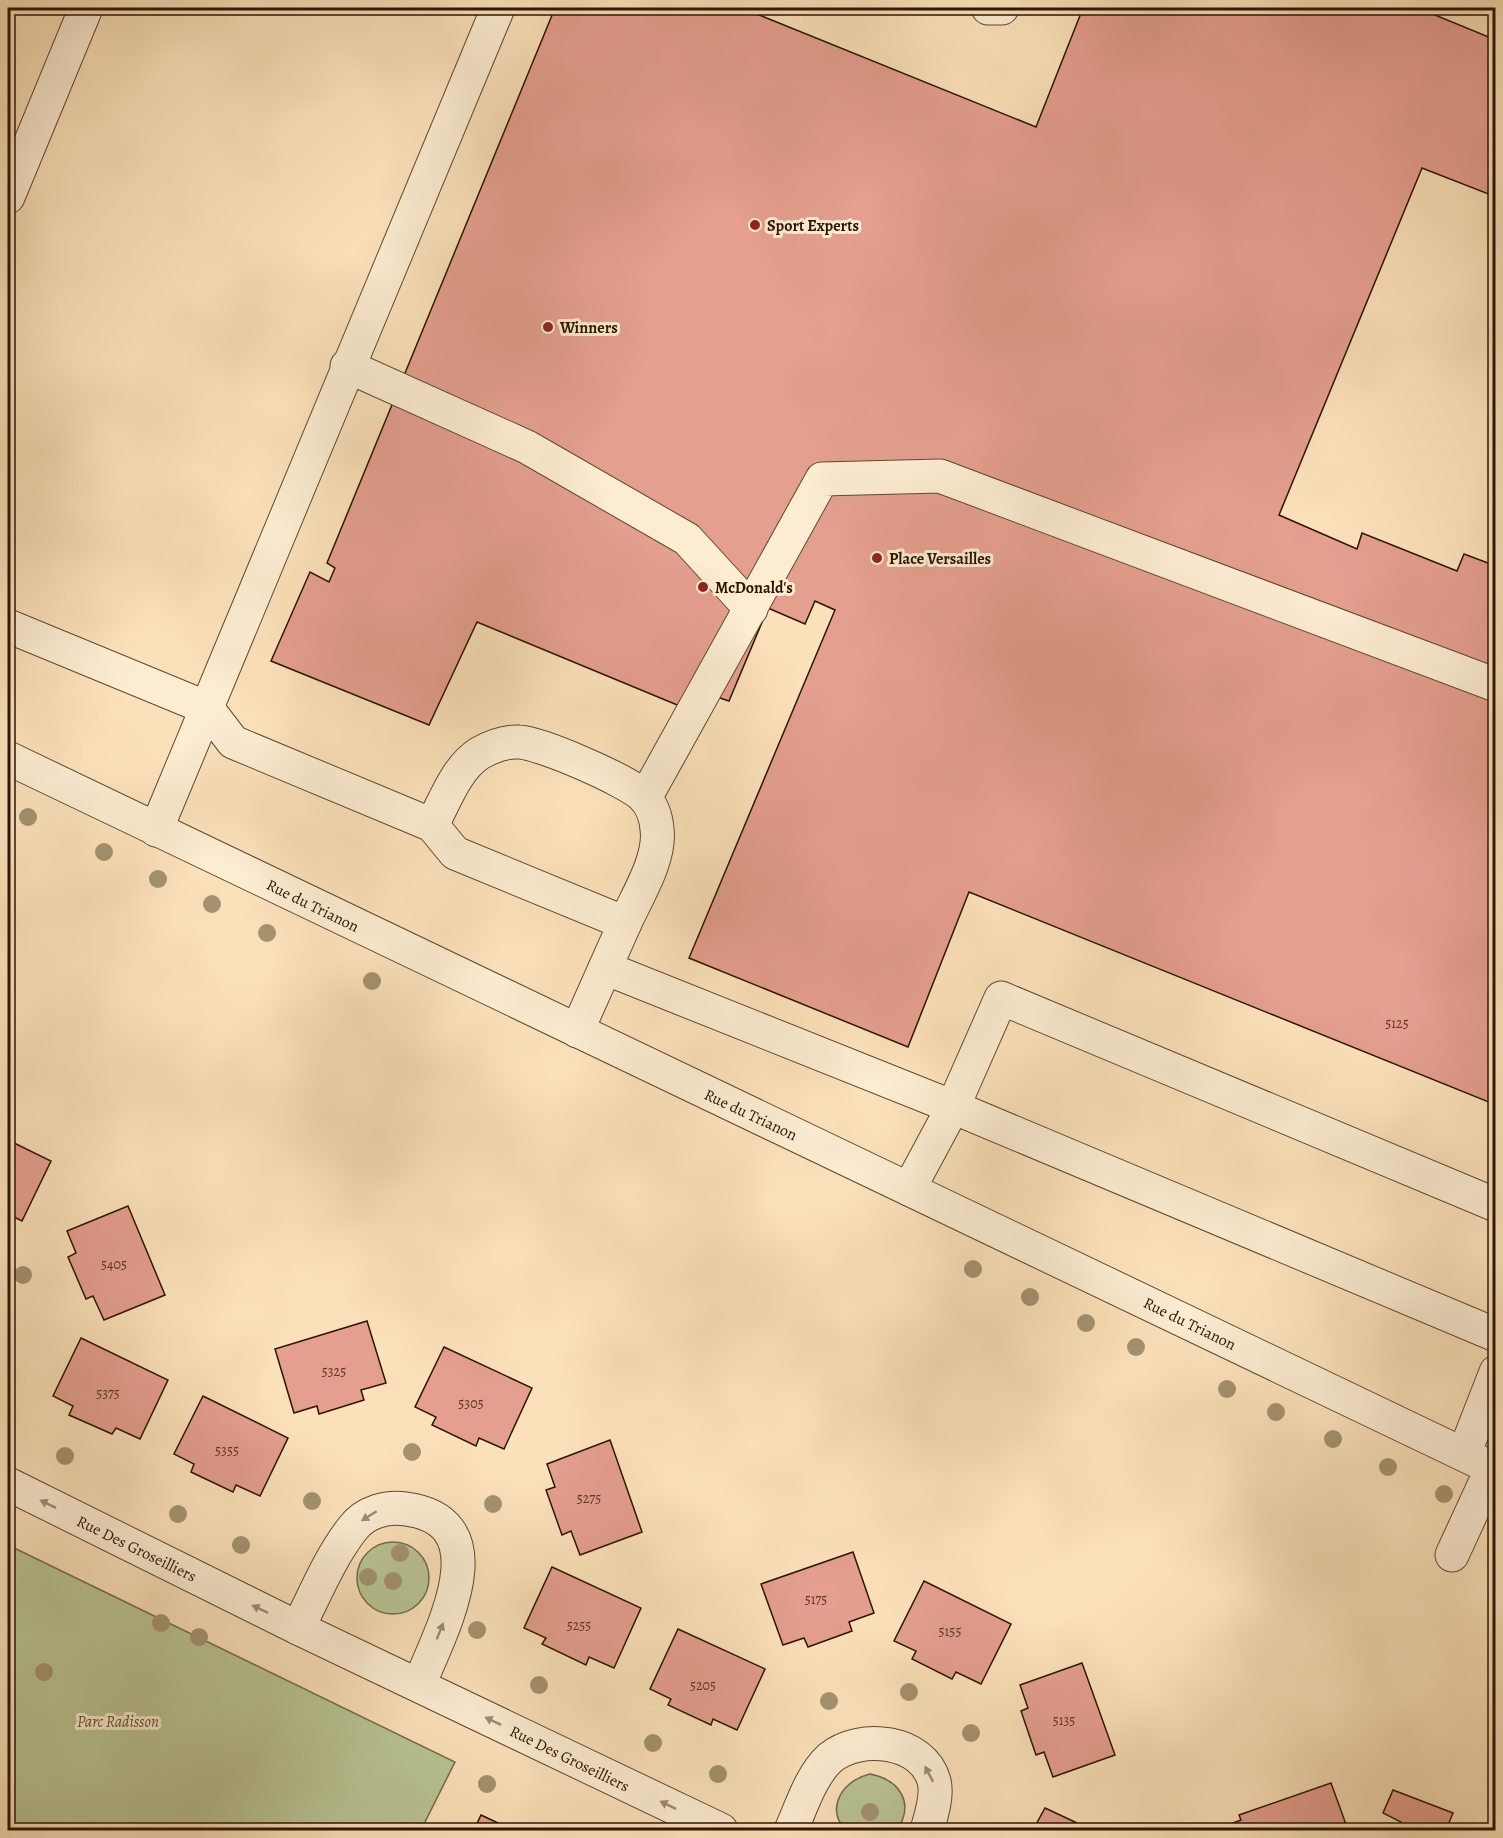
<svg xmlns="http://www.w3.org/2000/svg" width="1503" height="1838" viewBox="0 0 1503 1838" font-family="Alegreya,serif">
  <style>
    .green { fill: #b9c494; stroke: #726c4a; stroke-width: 1.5 }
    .building { fill: #e49f8f; stroke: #2c1500; stroke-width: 1.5 }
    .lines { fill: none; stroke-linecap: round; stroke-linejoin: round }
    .minor-casing { stroke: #60482e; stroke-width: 35 }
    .minor { stroke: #fcecd2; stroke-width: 33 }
    .tree { fill: #a49270 }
    .oneway { fill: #9e8b74 }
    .poi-dot { fill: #8f2418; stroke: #fcecd2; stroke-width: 2 }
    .labels { text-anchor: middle; stroke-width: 6; stroke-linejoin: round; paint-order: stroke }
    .number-label { font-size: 14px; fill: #5a3824 }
    .poi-label { font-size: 16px; font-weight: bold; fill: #2c1500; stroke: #fcecd2; text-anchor: start }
    .street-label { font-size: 16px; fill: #2c1500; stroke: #fcecd2 }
    .park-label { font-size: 16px; font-style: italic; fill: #5d5234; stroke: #fcecd2 }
  </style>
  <rect width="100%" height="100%" fill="#fbe1ba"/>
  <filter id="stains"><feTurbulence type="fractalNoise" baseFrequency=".00333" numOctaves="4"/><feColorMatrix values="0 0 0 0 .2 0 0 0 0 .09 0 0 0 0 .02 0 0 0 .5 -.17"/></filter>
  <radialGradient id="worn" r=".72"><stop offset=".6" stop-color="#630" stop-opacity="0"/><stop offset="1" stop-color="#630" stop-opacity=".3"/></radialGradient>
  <g class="green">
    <circle cx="393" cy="1578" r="36"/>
    <path d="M8,1545l447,217 -34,68h-413z"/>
    <path d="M870,1774c30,6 45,29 27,56h-52c-20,-24 -1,-50 25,-56z"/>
  </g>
  <g class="building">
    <path d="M555,8h187l294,119 47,-119h335l78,32v157l-74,-29 -143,347 78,34 5,-16 95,38 7,-17 32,12v539l-527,-213 -61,155 -219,-89 146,-348 -20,-9 -10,23 -37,-16 -39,93 -21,-7 -9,20 -222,-92 -48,103 -158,-64 39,-89 19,10 6,-14 -8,-5z"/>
    <path d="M8,1140l43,21 -29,60 -14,-7z"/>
    <path d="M128,1206l37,89 -61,25 -11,-24 -7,3 -18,-42 8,-4 -9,-22z"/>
    <path d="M367,1321l19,62 -25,7 3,10 -45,14 -2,-8 -23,7 -19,-64z"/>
    <path d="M81,1338l87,42 -28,59 -24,-11 -4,6 -43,-19 4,-9 -20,-10z"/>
    <path d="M444,1347l88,41 -28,61 -25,-11 -3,8 -44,-21 4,-8 -21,-10z"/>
    <path d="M203,1396l85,42 -28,58 -24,-11 -3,7 -42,-20 3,-8 -20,-10z"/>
    <path d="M610,1440l32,92 -62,23 -9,-24 -9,4 -16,-45 9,-3 -8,-23z"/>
    <path d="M853,1552l21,61 -25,9 3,9 -44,16 -4,-9 -21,7 -22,-61z"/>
    <path d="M552,1567l89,41 -27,60 -25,-11 -3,8 -44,-21 4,-6 -22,-10z"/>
    <path d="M924,1581l87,43 -30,60 -25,-12 -4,7 -40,-20 4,-8 -22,-10z"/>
    <path d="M678,1629l87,40 -28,61 -24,-11 -2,6 -43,-20 3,-6 -21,-10z"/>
    <path d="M1082,1663l33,92 -62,22 -9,-25 -8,3 -15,-44 7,-3 -8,-23z"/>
    <path d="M1331,1783l17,47h-113l-2,-7 8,-3 -2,-5z"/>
    <path d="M1393,1790l60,23 -7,17h-48l3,-8 -18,-9z"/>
    <path d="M1045,1808l47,22h-59z"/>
    <path d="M481,1815l32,15h-39z"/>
  </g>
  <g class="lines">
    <defs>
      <g id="minor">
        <path d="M988,8h14"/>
        <path d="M8,197l78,-189"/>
        <path d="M347,366l180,81 160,92 64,70"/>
        <path d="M8,626l199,82 26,34 199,83 23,28 170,70 -48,108"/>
        <path d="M8,758l1488,712"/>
        <path d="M645,798l177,-319 118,-3 556,209"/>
        <path d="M432,825c13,-24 24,-57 48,-72 11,-6 26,-12 39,-11 22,1 109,39 124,54 9,9 13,21 14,33 4,30 -20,67 -32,94"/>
        <path d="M156,830l342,-822"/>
        <path d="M605,968l348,139 -44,82"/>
        <path d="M1496,1205l-495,-207 -48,109 543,228"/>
        <path d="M1464,1454l32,-82"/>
        <path d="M8,1484l290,144 423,202"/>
        <path d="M1452,1555l40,-87"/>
        <path d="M298,1628c17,-33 32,-71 55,-100 12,-16 34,-22 53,-19 96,13 34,123 13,176"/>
        <path d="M791,1830c10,-22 20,-55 39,-72 30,-25 93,-18 104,23 4,15 -3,35 -7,49"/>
      </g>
    </defs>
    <use href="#minor" class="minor-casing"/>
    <use href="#minor" class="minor"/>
  </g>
  <g class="tree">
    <circle cx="28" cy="817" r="9"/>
    <circle cx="104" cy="852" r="9"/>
    <circle cx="158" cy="879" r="9"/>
    <circle cx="212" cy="904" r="9"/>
    <circle cx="267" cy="933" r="9"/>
    <circle cx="372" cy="981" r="9"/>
    <circle cx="973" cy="1269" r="9"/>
    <circle cx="23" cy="1275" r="9"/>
    <circle cx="1030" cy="1297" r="9"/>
    <circle cx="1086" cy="1323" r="9"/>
    <circle cx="1136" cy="1347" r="9"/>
    <circle cx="1227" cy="1389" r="9"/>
    <circle cx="1276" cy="1412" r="9"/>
    <circle cx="1333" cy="1439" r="9"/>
    <circle cx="412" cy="1452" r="9"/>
    <circle cx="65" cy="1456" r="9"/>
    <circle cx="1388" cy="1467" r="9"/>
    <circle cx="1444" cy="1494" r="9"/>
    <circle cx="312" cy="1501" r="9"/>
    <circle cx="493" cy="1504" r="9"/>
    <circle cx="178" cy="1514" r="9"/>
    <circle cx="241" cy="1545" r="9"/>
    <circle cx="400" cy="1553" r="9"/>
    <circle cx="368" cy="1577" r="9"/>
    <circle cx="393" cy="1581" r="9"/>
    <circle cx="161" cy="1623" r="9"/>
    <circle cx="477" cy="1630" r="9"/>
    <circle cx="199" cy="1637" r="9"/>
    <circle cx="44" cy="1672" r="9"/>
    <circle cx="539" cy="1685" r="9"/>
    <circle cx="909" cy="1692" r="9"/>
    <circle cx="829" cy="1701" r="9"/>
    <circle cx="971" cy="1733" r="9"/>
    <circle cx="653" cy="1743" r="9"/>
    <circle cx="718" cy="1774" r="9"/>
    <circle cx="487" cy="1784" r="9"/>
    <circle cx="870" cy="1812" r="9"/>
  </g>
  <defs><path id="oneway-solid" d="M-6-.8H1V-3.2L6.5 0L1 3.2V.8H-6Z" transform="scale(1.5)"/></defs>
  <g class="oneway">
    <use href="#oneway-solid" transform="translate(48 1504) rotate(-154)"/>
    <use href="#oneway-solid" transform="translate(369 1516) rotate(148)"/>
    <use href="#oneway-solid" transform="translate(260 1609) rotate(-154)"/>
    <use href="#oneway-solid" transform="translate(440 1631) rotate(-69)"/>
    <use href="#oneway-solid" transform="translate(493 1721) rotate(-154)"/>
    <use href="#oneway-solid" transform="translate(929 1774) rotate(-117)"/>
    <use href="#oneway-solid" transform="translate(668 1805) rotate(-154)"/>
  </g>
  <g class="poi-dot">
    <circle cx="755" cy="225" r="6"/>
    <circle cx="548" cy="327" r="6"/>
    <circle cx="877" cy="558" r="6"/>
    <circle cx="703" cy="587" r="6"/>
  </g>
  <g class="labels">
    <g class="number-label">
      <text x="1397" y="1028">5125</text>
      <text x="114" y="1269">5405</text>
      <text x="334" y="1376">5325</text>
      <text x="108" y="1398">5375</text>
      <text x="471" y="1408">5305</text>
      <text x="227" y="1455">5355</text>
      <text x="589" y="1503">5275</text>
      <text x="816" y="1604">5175</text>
      <text x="579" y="1630">5255</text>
      <text x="950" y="1636">5155</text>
      <text x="703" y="1690">5205</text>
      <text x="1064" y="1725">5135</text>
    </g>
    <g class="poi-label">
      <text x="767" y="231">Sport Experts</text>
      <text x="560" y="333">Winners</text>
      <text x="889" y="564">Place Versailles</text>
      <text x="715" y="593">McDonald's</text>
    </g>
    <g class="street-label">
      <text transform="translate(313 905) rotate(26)" y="6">Rue du Trianon</text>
      <text transform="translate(751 1114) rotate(25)" y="6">Rue du Trianon</text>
      <text transform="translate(1190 1323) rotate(26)" y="6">Rue du Trianon</text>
      <text transform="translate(137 1548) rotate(26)" y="6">Rue Des Groseilliers</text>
      <text transform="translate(570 1758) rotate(26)" y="6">Rue Des Groseilliers</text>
    </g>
    <g class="park-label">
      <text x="118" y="1727">Parc Radisson</text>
    </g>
  </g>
  <rect width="1503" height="1838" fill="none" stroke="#fbe1ba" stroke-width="30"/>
  <rect x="9" y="9" width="1485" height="1820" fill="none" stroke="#2c1500" stroke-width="3"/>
  <rect x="15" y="15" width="1473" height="1808" fill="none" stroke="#2c1500" stroke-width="1.5"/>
  <rect width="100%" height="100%" filter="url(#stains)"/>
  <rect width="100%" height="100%" fill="url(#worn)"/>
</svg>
